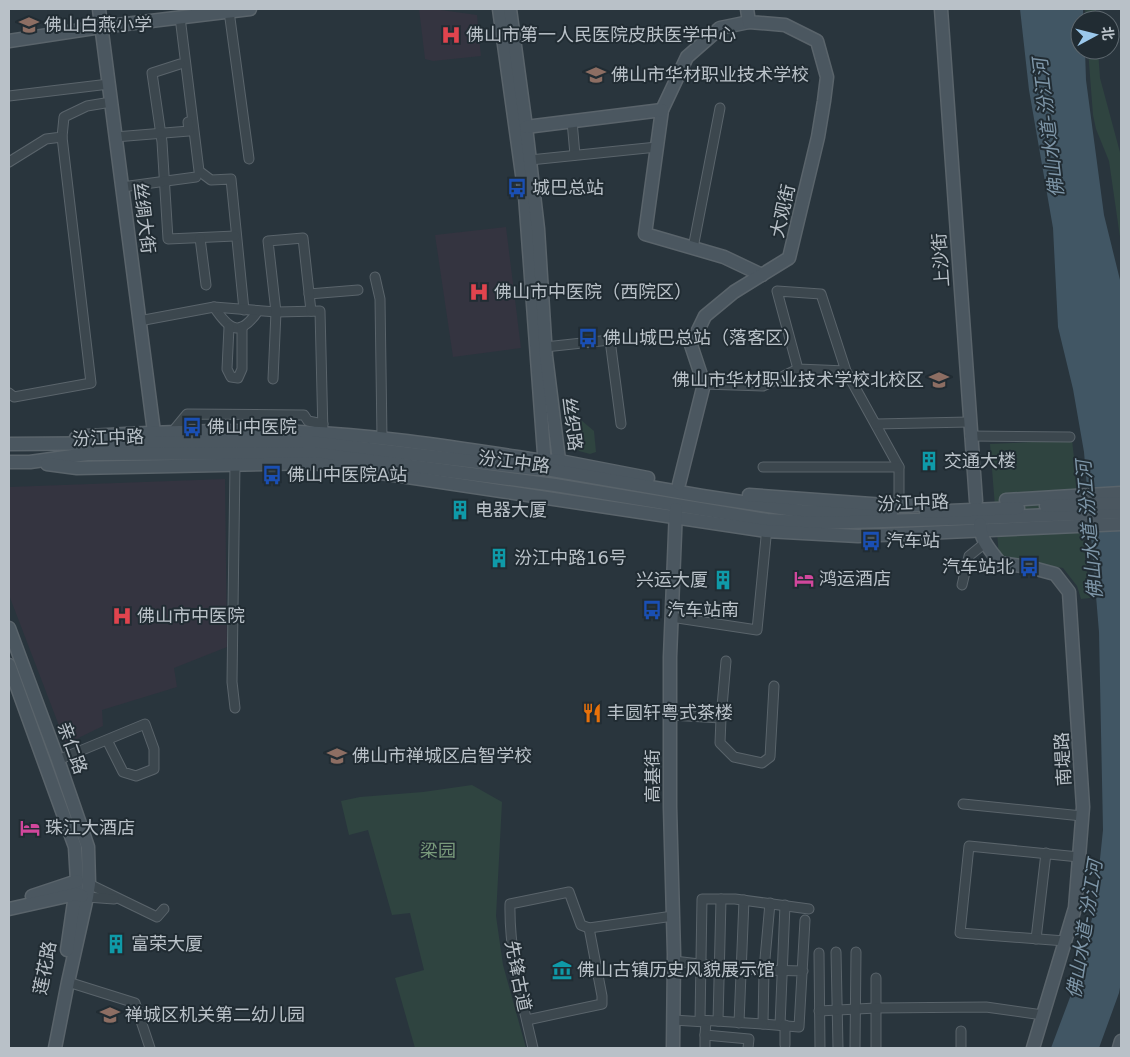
<svg xmlns="http://www.w3.org/2000/svg" width="1130" height="1057" viewBox="0 0 1130 1057" font-family="'DejaVu Sans','Noto Sans SC',sans-serif">
  <style>
    .medical { fill: #343440 }
    .green { fill: #2f4440 }
    .water { fill: #415664 }
    .lines { fill: none; stroke-linecap: round; stroke-linejoin: round }
    .street-casing { stroke: #5a646b; stroke-width: 11 }
    .secondary-casing { stroke: #5a646b; stroke-width: 15 }
    .street { stroke: #3c474e; stroke-width: 9 }
    .secondary { stroke: #4b5760; stroke-width: 12 }
    .labels { text-anchor: middle; stroke-width: 4; stroke-linejoin: round; paint-order: stroke }
    .poi-label { font-size: 18px; fill: #b9c1c8; stroke: #212c33; text-anchor: start }
    .street-label { font-size: 18px; fill: #b9c1c8; stroke: #212c33 }
    .park-label { font-size: 18px; fill: #7a9b7c; stroke: #212c33 }
    .water-label { font-size: 19px; font-style: italic; fill: #7e96a8; stroke: #212c33 }
  </style>
  <rect width="100%" height="100%" fill="#29353d"/>
  <g class="medical">
    <path d="M419,9h15l43,6 4,41 -48,5 -8,-2z"/>
    <path d="M506,227l15,121 -68,9 -18,-122z"/>
    <path d="M225,479l2,168 -53,21 3,19 -75,23 1,16 -37,18 -57,-149v-108z"/>
  </g>
  <g class="green">
    <path d="M1085,9h11v11h-10z"/>
    <path d="M1088,50h10l2,28 21,78v88l-12,-83 -13,-32 -3,-14z"/>
    <path d="M569,410l25,21 2,21 -6,2 -11,-3 -6,-14z"/>
    <path d="M1072,440l18,158 -9,1 -4,-13 -14,-18 -64,-11 -9,-113z"/>
    <path d="M472,785l30,17 -6,114 7,49 23,83h-111l-20,-70 29,-8 -14,-57 -18,2 -24,-85 -19,5 -8,-34 19,-4 63,-5z"/>
  </g>
  <path class="water" d="M1020,9h63v11h-3v30h5l1,30 18,135 17,69v698l-2,11 -20,55h-48l24,-64 20,-77 8,-77 -4,-198 -15,-180 -11,-63 -15,-62 -5,-99 -24,-138z"/>
  <g class="lines">
    <defs>
      <g id="street">
        <path d="M229,11l20,148"/>
        <path d="M180,17l19,154 12,9 20,-1 13,131"/>
        <path d="M180,64l-28,9 10,69 6,97 67,-3"/>
        <path d="M9,96l100,-12"/>
        <path d="M572,121l3,34"/>
        <path d="M115,137l74,-6 -1,-9"/>
        <path d="M530,160l127,-13"/>
        <path d="M9,162l37,-23 16,-2 2,-20 23,-11 24,-4"/>
        <path d="M122,187l74,-10"/>
        <path d="M200,238l6,47"/>
        <path d="M693,248l27,-140"/>
        <path d="M375,277l5,22 2,139"/>
        <path d="M309,294l49,-4"/>
        <path d="M214,307c16,24 26,30 44,4"/>
        <path d="M139,321l75,-14 62,5 44,-1 3,123"/>
        <path d="M229,327l-2,42 4,8 7,1 4,-9v-42"/>
        <path d="M545,347l65,-7 11,84"/>
        <path d="M846,371l-48,-2 -21,-78 44,3 25,77 53,96v39"/>
        <path d="M273,379l3,-67 -8,-71 35,-3 8,73"/>
        <path d="M704,384l59,2 35,-17"/>
        <path d="M9,393l5,4 77,-14 -29,-246"/>
        <path d="M876,424l93,-2"/>
        <path d="M173,431l14,-17 117,1 4,6 15,3"/>
        <path d="M970,436l100,1"/>
        <path d="M235,464l-3,218 3,26"/>
        <path d="M763,467h136"/>
        <path d="M962,585l7,-29 16,-13"/>
        <path d="M671,617l86,13 10,-103"/>
        <path d="M670,715l51,3 -1,25 14,14 28,6 8,-6 4,-71"/>
        <path d="M721,718l5,-57"/>
        <path d="M58,760l87,-36 9,25v20l-18,7 -13,-4 -16,-32"/>
        <path d="M963,804l119,12"/>
        <path d="M89,884l68,33 7,-8"/>
        <path d="M87,897l27,2"/>
        <path d="M1036,939l10,-86"/>
        <path d="M1065,941l-105,-8 9,-87 110,11"/>
        <path d="M836,952l2,96"/>
        <path d="M819,953l1,95"/>
        <path d="M674,961l67,8 23,1 6,-67"/>
        <path d="M803,971l-39,-1 -1,54 36,3 6,-107"/>
        <path d="M876,978v70"/>
        <path d="M68,982l67,21 15,45"/>
        <path d="M819,1011l57,-3 110,-1 57,8"/>
        <path d="M527,1020l75,-16v-8l-13,-68"/>
        <path d="M673,1020l33,2 -1,13 44,4 -1,9"/>
        <path d="M718,1021l3,-122"/>
        <path d="M739,1023l5,-123"/>
        <path d="M763,1024l-63,-4 2,-121h33l74,10"/>
        <path d="M780,1025l5,-120"/>
        <path d="M785,1025v20"/>
        <path d="M533,1048c-11,-48 -24,-95 -23,-144l59,-12 12,33 8,3 84,-12"/>
        <path d="M705,1048v-13"/>
        <path d="M855,1048l1,-96"/>
        <path d="M961,1048v-17"/>
      </g>
      <g id="secondary">
        <path d="M99,9l55,423"/>
        <path d="M499,9l26,187 20,271"/>
        <path d="M510,9l16,118 12,102 8,127 14,112"/>
        <path d="M941,9l35,492"/>
        <path d="M749,22l-29,6 -33,29 -25,53 -17,124 79,23 38,18"/>
        <path d="M9,41l92,-14 149,-18"/>
        <path d="M526,127l136,-17"/>
        <path d="M76,438l10,-2c71,-4 142,-7 213,-4 80,3 159,16 238,28l23,1 88,17"/>
        <path d="M9,444l301,-2 226,27h10l156,27 99,15 90,2"/>
        <path d="M9,462h21l57,-8 225,-1 243,32 212,35 50,3 164,-5 140,-6"/>
        <path d="M47,464l30,4 237,-5 452,68 92,5 263,-12"/>
        <path d="M679,484l25,-100 -13,-39 14,-29 29,-24 55,-34 29,-121 6,-36 3,-24 -10,-36 -32,-16 -36,-3 -2,-13"/>
        <path d="M749,495l150,11 39,-2"/>
        <path d="M1006,500l115,-7"/>
        <path d="M1046,506l75,-3"/>
        <path d="M926,512l92,-4"/>
        <path d="M980,524c0,16 11,27 20,39l29,4 26,7 14,18 14,215 -8,101 -42,140"/>
        <path d="M9,628l49,132 30,87 1,37 -2,13 -19,85 -13,66"/>
        <path d="M9,665l66,182 2,34 -10,69"/>
        <path d="M32,896l45,-15"/>
        <path d="M9,909l67,-15 6,2"/>
        <path d="M673,1048l1,-94 -4,-147v-150l6,-148"/>
        <path d="M1119,1048l2,-7"/>
      </g>
    </defs>
    <use href="#street" class="street-casing"/>
    <use href="#secondary" class="secondary-casing"/>
    <use href="#street" class="street"/>
    <use href="#secondary" class="secondary"/>
  </g>
  <defs>
    <symbol id="school-bare" viewBox="-9 -9 18 18"><path d="M0-5L7-2L0 1L-7-2ZM-4 1L0 2.5L4 1V4Q0 6-4 4Z" fill="#8d6e63" stroke="#212c33" stroke-width="2.5" paint-order="stroke"/></symbol>
    <symbol id="hospital-bare" viewBox="-9 -9 18 18"><path d="M-5-5h3v3.5h4V-5h3V5h-3V1.5h-4V5h-3Z" fill="#e0444e" stroke="#212c33" stroke-width="2.5" paint-order="stroke"/></symbol>
    <symbol id="bus-bare" viewBox="-9 -9 18 18"><path d="M-5-6H5V4H4V6H2V4H-2V6H-4V4H-5ZM-3.5-4V0h7V-4ZM-3.5 1.2v1.5H-2V1.2ZM2 1.2v1.5H3.5V1.2Z" fill="#1a4fb4" stroke="#212c33" stroke-width="2.5" paint-order="stroke"/></symbol>
    <symbol id="building-bare" viewBox="-9 -9 18 18"><path d="M-4-6H4V6H1V3H-1V6H-4ZM-2.5-4.3h1.7v1.8h-1.7ZM.8-4.3h1.7v1.8H.8ZM-2.5-1h1.7V.8h-1.7ZM.8-1h1.7V.8H.8Z" fill="#0f9aa8" stroke="#212c33" stroke-width="2.5" paint-order="stroke"/></symbol>
    <symbol id="hotel-bare" viewBox="-9 -9 18 18"><path d="M-6-4.5h1.5V1H6V5H4.5V3h-9V5H-6ZM-4 0a1.8 1.8 0 1 1 3.6 0ZM.5 0V-2.5h3Q6-2.5 6 0Z" fill="#d1479c" stroke="#212c33" stroke-width="2.5" paint-order="stroke"/></symbol>
    <symbol id="restaurant-bare" viewBox="-9 -9 18 18"><path d="M-5-6h1v4h1v-4h1v4h1v-4h1v5L-1.5 .5V6h-2V.5L-5-1ZM5-6V6H3V1.5H1.5Q1.5-4 5-6Z" fill="#e8710a" stroke="#212c33" stroke-width="2.5" paint-order="stroke"/></symbol>
    <symbol id="museum-bare" viewBox="-9 -9 18 18"><path d="M0-6L6-3V-2H-6V-3ZM-5-1h2V3h-2ZM-1-1h2V3h-2ZM3-1h2V3H3ZM-6 4H6V6H-6Z" fill="#0f9aa8" stroke="#212c33" stroke-width="2.5" paint-order="stroke"/></symbol>
  </defs>
  <g fill-rule="evenodd">
    <use href="#school-bare" x="15" y="11" width="28" height="28"/>
    <use href="#hospital-bare" x="437" y="21" width="28" height="28"/>
    <use href="#school-bare" x="582" y="61" width="28" height="28"/>
    <use href="#bus-bare" x="503" y="174" width="28" height="28"/>
    <use href="#hospital-bare" x="465" y="278" width="28" height="28"/>
    <use href="#bus-bare" x="574" y="324" width="28" height="28"/>
    <use href="#school-bare" x="925" y="366" width="28" height="28"/>
    <use href="#bus-bare" x="178" y="413" width="28" height="28"/>
    <use href="#building-bare" x="915" y="447" width="28" height="28"/>
    <use href="#bus-bare" x="258" y="461" width="28" height="28"/>
    <use href="#building-bare" x="446" y="496" width="28" height="28"/>
    <use href="#bus-bare" x="857" y="527" width="28" height="28"/>
    <use href="#building-bare" x="485" y="544" width="28" height="28"/>
    <use href="#bus-bare" x="1015" y="553" width="28" height="28"/>
    <use href="#hotel-bare" x="790" y="565" width="28" height="28"/>
    <use href="#building-bare" x="709" y="566" width="28" height="28"/>
    <use href="#bus-bare" x="638" y="596" width="28" height="28"/>
    <use href="#hospital-bare" x="108" y="602" width="28" height="28"/>
    <use href="#restaurant-bare" x="578" y="699" width="28" height="28"/>
    <use href="#school-bare" x="323" y="742" width="28" height="28"/>
    <use href="#hotel-bare" x="16" y="814" width="28" height="28"/>
    <use href="#building-bare" x="102" y="930" width="28" height="28"/>
    <use href="#museum-bare" x="548" y="956" width="28" height="28"/>
    <use href="#school-bare" x="96" y="1001" width="28" height="28"/>
  </g>
  <g class="labels">
    <g class="poi-label">
      <text x="44" y="31">佛山白燕小学</text>
      <text x="466" y="41">佛山市第一人民医院皮肤医学中心</text>
      <text x="611" y="81">佛山市华材职业技术学校</text>
      <text x="532" y="194">城巴总站</text>
      <text x="494" y="298">佛山市中医院（西院区）</text>
      <text x="603" y="344">佛山城巴总站（落客区）</text>
      <text x="924" y="386" text-anchor="end">佛山市华材职业技术学校北校区</text>
      <text x="207" y="433">佛山中医院</text>
      <text x="944" y="467">交通大楼</text>
      <text x="287" y="481">佛山中医院A站</text>
      <text x="475" y="516">电器大厦</text>
      <text x="886" y="547">汽车站</text>
      <text x="514" y="564">汾江中路16号</text>
      <text x="1014" y="573" text-anchor="end">汽车站北</text>
      <text x="819" y="585">鸿运酒店</text>
      <text x="708" y="586" text-anchor="end">兴运大厦</text>
      <text x="667" y="616">汽车站南</text>
      <text x="137" y="622">佛山市中医院</text>
      <text x="607" y="719">丰圆轩粤式茶楼</text>
      <text x="352" y="762">佛山市禅城区启智学校</text>
      <text x="45" y="834">珠江大酒店</text>
      <text x="131" y="950">富荣大厦</text>
      <text x="577" y="976">佛山古镇历史风貌展示馆</text>
      <text x="125" y="1021">禅城区机关第二幼儿园</text>
    </g>
    <g class="street-label">
      <text transform="translate(783 211) rotate(-77)" y="6">大观街</text>
      <text transform="translate(144 218) rotate(83)" y="6">丝绸大街</text>
      <text transform="translate(941 260) rotate(-94)" y="6">上沙街</text>
      <text transform="translate(572 424) rotate(83)" y="6">丝织路</text>
      <text transform="translate(108 438) rotate(-2)" y="6">汾江中路</text>
      <text transform="translate(514 462) rotate(7)" y="6">汾江中路</text>
      <text transform="translate(913 503) rotate(-2)" y="6">汾江中路</text>
      <text transform="translate(72 748) rotate(70)" y="6">亲仁路</text>
      <text transform="translate(1063 759) rotate(-93)" y="6">南堤路</text>
      <text transform="translate(653 776) rotate(-90)" y="6">高基街</text>
      <text transform="translate(45 968) rotate(-79)" y="6">莲花路</text>
      <text transform="translate(518 976) rotate(79)" y="6">先锋古道</text>
    </g>
    <g class="park-label">
      <text x="438" y="857">梁园</text>
    </g>
    <g class="water-label">
      <text transform="translate(1048 128) rotate(-97)" y="7">佛山水道-汾江河</text>
      <text transform="translate(1089 530) rotate(-95)" y="7">佛山水道-汾江河</text>
      <text transform="translate(1084 929) rotate(-81)" y="7">佛山水道-汾江河</text>
    </g>
  </g>
  <rect width="1130" height="1057" fill="none" stroke="#b9c1c8" stroke-width="20"/>
  <g transform="translate(1095 35) rotate(83)"><circle r="24" fill="#212c33" stroke="#5e686f"/>
  <path d="M0-4L9 19L0 12L-9 19Z" fill="#9bc8ec"/>
  <text y="-8" font-size="14" font-weight="bold" text-anchor="middle" fill="#b9c1c8">北</text>
  </g>
</svg>
